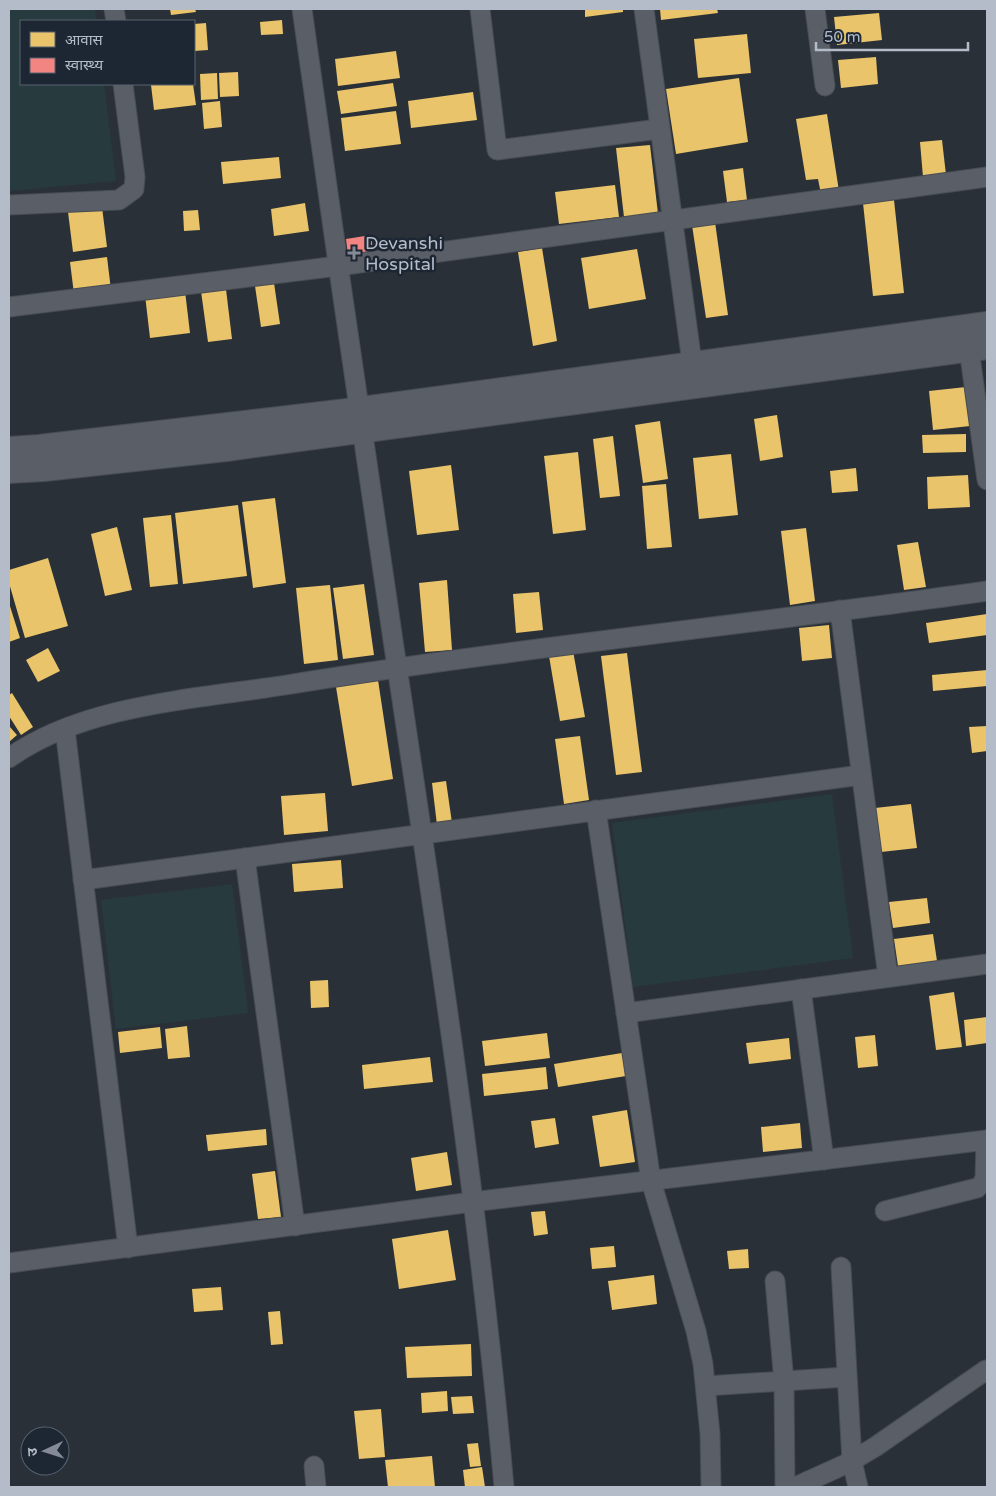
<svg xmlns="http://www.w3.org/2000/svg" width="996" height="1496" viewBox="0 0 996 1496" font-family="'Varela Round','Noto Sans Devanagari',sans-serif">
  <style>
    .green { fill: #273a3e }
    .homes { fill: #e9c46a }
    .health { fill: #f28482 }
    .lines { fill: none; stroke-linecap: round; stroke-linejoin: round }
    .minor-casing { stroke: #484c53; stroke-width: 21 }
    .tertiary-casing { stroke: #484c53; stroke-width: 26 }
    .minor { stroke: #5a5e66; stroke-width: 19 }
    .tertiary { stroke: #5a5e66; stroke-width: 24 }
    .poi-dot { fill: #848b96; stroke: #1d2633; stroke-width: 2 }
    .labels { text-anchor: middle; stroke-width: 5; stroke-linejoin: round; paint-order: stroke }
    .poi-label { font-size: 18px; fill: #b4bcc9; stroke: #1d2633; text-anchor: start }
  </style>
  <rect width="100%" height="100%" fill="#2a3038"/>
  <g class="green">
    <path d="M9,9h86l1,12h-75v63h83l12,97 -107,10z"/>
    <path d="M832,794l21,164 -220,29 -21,-164z"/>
    <path d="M232,884l16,129 -132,16 -15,-129z"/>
  </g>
  <g class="homes">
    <path d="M170,9h25l1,3 -25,3z"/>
    <path d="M585,9h38v3l-38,5z"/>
    <path d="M660,9h57l1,4 -57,7z"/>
    <path d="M879,13l3,27 -45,5 -3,-28z"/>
    <path d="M282,20l1,14 -22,1 -1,-13z"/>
    <path d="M206,23l2,27 -14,1v-27z"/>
    <path d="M747,34l4,39 -53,5 -4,-39z"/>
    <path d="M396,51l4,27 -62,8 -3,-27z"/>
    <path d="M876,57l2,27 -37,4 -3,-28z"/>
    <path d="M238,72l1,24 -19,1 -1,-24z"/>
    <path d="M217,73l1,26 -17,1 -1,-26z"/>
    <path d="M739,78l9,64 -72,12 -10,-65z"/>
    <path d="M393,83l4,23 -56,8 -4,-23z"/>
    <path d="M193,84l3,21 -42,5 -3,-25z"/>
    <path d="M473,92l4,28 -66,8 -3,-27z"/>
    <path d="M220,101l2,26 -18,2 -2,-26z"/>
    <path d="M396,111l5,33 -56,7 -4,-33z"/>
    <path d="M827,114l12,77 -18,3 -3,-15 -12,1 -10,-61z"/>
    <path d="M942,140l4,35 -23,2 -3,-35z"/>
    <path d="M650,145l8,69 -34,3 -8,-69z"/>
    <path d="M279,157l2,21 -58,6 -2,-22z"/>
    <path d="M743,168l4,32 -20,2 -4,-31z"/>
    <path d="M615,185l4,32 -60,7 -4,-32z"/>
    <path d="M894,200l10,93 -31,3 -10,-93z"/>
    <path d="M305,203l4,28 -35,5 -3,-27z"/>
    <path d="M102,207l5,40 -34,5 -5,-40z"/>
    <path d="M198,210l2,20 -16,1 -1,-20z"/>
    <path d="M715,222l13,93 -22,3 -14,-93z"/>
    <path d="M542,248l15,93 -24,5 -15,-94z"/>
    <path d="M637,249l9,50 -57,10 -8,-51z"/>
    <path d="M107,257l4,33 -37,4 -4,-32z"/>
    <path d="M225,281l7,58 -24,3 -8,-58z"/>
    <path d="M274,283l6,41 -19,3 -6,-41z"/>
    <path d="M185,291l5,42 -40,5 -5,-43z"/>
    <path d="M966,387l4,39 -37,4 -4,-39z"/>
    <path d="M777,415l6,42 -23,4 -6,-42z"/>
    <path d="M660,421l8,58 -25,4 -8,-58z"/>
    <path d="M966,434v18l-43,1 -1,-18z"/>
    <path d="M613,436l7,60 -20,2 -7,-59z"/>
    <path d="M578,452l8,78 -33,4 -9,-78z"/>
    <path d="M731,454l7,61 -39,4 -6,-61z"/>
    <path d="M451,465l8,65 -42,5 -8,-64z"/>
    <path d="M856,468l2,23 -26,2 -2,-22z"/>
    <path d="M968,475l2,32 -42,2 -1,-32z"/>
    <path d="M666,484l6,63 -25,2 -5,-63z"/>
    <path d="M275,498l11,85 -33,5 -11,-86z"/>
    <path d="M238,505l9,71 -64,8 -8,-71z"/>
    <path d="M171,515l7,69 -28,3 -7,-69z"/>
    <path d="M117,527l15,63 -27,6 -14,-62z"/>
    <path d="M806,528l9,73 -25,4 -9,-74z"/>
    <path d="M918,542l8,45 -22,3 -7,-45z"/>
    <path d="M48,558l20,68 -43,12 -16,-55v-13z"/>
    <path d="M447,580l5,70 -27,2 -6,-69z"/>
    <path d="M364,584l10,71 -31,4 -10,-71z"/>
    <path d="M330,585l8,75 -34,4 -8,-76z"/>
    <path d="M539,592l4,38 -27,3 -3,-39z"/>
    <path d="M9,603l11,35 -11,4z"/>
    <path d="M987,614v21l-58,8 -3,-20z"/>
    <path d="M829,625l3,33 -30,3 -3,-33z"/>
    <path d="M48,648l12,23 -22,11 -12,-22z"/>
    <path d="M573,651l12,66 -25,4 -11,-65z"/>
    <path d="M627,653l15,119 -26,3 -15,-119z"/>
    <path d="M987,670v16l-54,5 -1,-16z"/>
    <path d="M378,680l15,99 -41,7 -16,-99z"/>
    <path d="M12,693l21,34 -12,8 -12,-19v-21z"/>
    <path d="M9,726l8,9 -8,7z"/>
    <path d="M987,726v25l-15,2 -3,-26z"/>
    <path d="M580,736l9,64 -25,4 -9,-65z"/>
    <path d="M446,781l6,42 -15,2 -5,-42z"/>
    <path d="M325,793l3,38 -44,4 -3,-39z"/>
    <path d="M911,804l6,44 -36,4 -6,-44z"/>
    <path d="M341,860l2,28 -49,4 -2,-28z"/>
    <path d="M927,898l3,25 -37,5 -4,-26z"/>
    <path d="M933,934l4,27 -39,5 -4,-27z"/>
    <path d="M328,980l1,27 -18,1 -1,-27z"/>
    <path d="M954,992l8,55 -26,3 -7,-54z"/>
    <path d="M987,1017v26l-21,3 -2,-26z"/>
    <path d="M187,1026l3,31 -22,2 -3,-30z"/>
    <path d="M160,1027l2,21 -42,5 -2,-21z"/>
    <path d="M547,1033l3,25 -65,8 -3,-25z"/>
    <path d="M875,1035l3,31 -20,2 -3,-31z"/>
    <path d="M789,1038l2,21 -42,5 -3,-21z"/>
    <path d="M622,1053l4,23 -68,11 -4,-23z"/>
    <path d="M430,1057l3,25 -69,7 -2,-24z"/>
    <path d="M546,1067l2,22 -64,7 -2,-22z"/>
    <path d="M627,1110l8,52 -35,5 -8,-51z"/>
    <path d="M555,1118l4,26 -24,4 -4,-27z"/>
    <path d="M800,1123l2,25 -39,4 -2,-25z"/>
    <path d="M266,1129l1,16 -59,6 -2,-16z"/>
    <path d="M447,1152l5,33 -36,6 -5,-33z"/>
    <path d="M275,1171l6,46 -23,2 -6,-45z"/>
    <path d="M545,1211l3,23 -14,2 -3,-24z"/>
    <path d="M448,1230l8,50 -57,9 -7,-50z"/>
    <path d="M614,1246l2,21 -24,2 -2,-21z"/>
    <path d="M748,1249l1,19 -20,1 -2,-18z"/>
    <path d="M654,1275l3,29 -45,6 -4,-29z"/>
    <path d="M221,1287l2,23 -29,2 -2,-23z"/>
    <path d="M280,1311l3,33 -12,1 -3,-33z"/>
    <path d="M471,1344l1,32 -65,2 -2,-31z"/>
    <path d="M447,1391l1,20 -26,2 -1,-20z"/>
    <path d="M472,1396l2,17 -21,1 -2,-17z"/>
    <path d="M381,1409l4,48 -26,2 -5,-48z"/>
    <path d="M478,1443l3,23 -11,1 -3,-23z"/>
    <path d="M432,1456l3,31h-47l-3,-27z"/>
    <path d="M482,1467l3,20h-20l-2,-17z"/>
  </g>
  <path class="health" d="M371,235l3,24 -25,4 -3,-24z"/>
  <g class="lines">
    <defs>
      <g id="minor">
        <path d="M114,9l2,12"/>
        <path d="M302,9c30,213 60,425 92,638 42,279 85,559 110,840"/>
        <path d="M480,9l17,141 162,-21"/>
        <path d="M644,9l48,354"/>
        <path d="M815,9l10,77"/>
        <path d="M9,205l110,-5 15,-11 1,-12 -12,-93"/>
        <path d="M9,307l329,-41 649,-89"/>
        <path d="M969,349l18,131"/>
        <path d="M840,610l48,367"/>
        <path d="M65,729l63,519"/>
        <path d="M9,758c77,-55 192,-59 283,-74 231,-37 464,-60 695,-93"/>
        <path d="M596,810l55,371 45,150 7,33 7,70 1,53"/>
        <path d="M245,858l50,368"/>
        <path d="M83,880l778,-105"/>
        <path d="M801,989l23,171"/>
        <path d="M626,1013l361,-49"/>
        <path d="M982,1184l3,-5 1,-39"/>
        <path d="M885,1211l92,-23"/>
        <path d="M9,1263l463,-61 515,-62"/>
        <path d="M841,1267l11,194 6,26"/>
        <path d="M775,1281l9,101 1,105"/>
        <path d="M706,1386l140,-9"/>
        <path d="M314,1466l2,21"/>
        <path d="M795,1487l53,-24 27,-16 111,-77"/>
      </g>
      <g id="tertiary">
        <path d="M9,449l30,-2 308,-36 640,-87"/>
        <path d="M9,471l35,-2 182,-20 761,-102"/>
      </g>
    </defs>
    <use href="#minor" class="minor-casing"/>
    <use href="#tertiary" class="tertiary-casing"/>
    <use href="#minor" class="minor"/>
    <use href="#tertiary" class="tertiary"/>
  </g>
  <path class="poi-dot" d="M351.5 245.5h5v5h5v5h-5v5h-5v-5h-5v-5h5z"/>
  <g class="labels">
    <g class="poi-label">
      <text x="365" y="249">Devanshi<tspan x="365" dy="21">Hospital</tspan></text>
    </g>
  </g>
  <rect width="996" height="1496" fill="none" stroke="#b4bcc9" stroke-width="20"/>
  <rect x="20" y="20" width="175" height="65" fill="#1d2633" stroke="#59626f"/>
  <rect x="30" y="32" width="25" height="15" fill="#e9c46a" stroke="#59626f"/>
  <text x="65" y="45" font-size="15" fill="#b4bcc9">आवास</text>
  <rect x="30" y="58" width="25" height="15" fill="#f28482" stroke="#59626f"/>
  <text x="65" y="70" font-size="15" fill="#b4bcc9">स्वास्थ्य</text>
  <g transform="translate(45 1451) rotate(266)"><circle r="24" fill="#1d2633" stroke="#59626f"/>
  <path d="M0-4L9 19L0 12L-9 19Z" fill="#848b96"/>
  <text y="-8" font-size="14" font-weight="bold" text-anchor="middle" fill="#b4bcc9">उ</text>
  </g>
  <path d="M816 42v8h152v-8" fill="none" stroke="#b4bcc9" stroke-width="2.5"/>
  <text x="824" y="42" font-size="15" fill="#b4bcc9" stroke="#1d2633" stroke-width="4" paint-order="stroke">50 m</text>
</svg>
